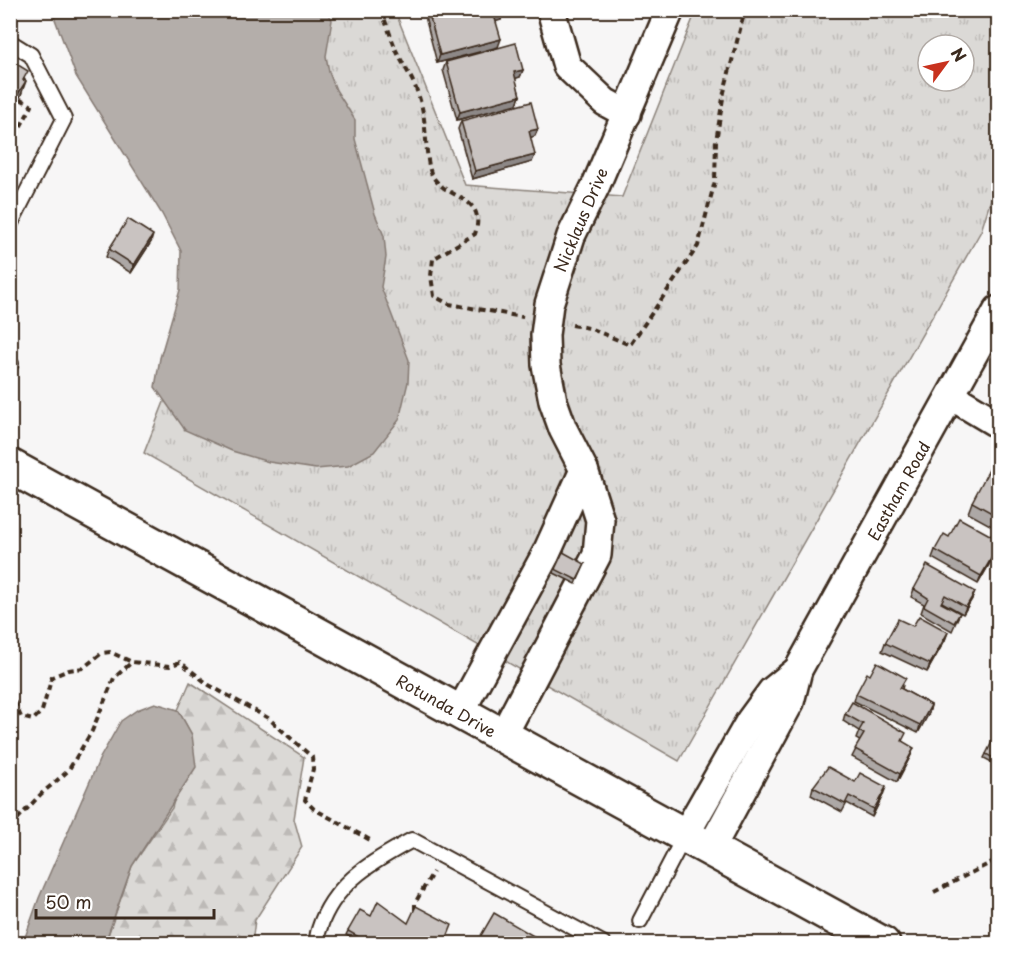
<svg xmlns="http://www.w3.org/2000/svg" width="1009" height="954" viewBox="0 0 1009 954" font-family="'Playpen Sans',sans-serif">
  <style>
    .grass { fill: url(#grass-tufts); stroke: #8b827a; stroke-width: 1.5; fill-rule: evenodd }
    .forest { fill: url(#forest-firs); stroke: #8b827a; stroke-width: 1.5 }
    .water { fill: #b4aeaa; stroke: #847972; stroke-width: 1.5 }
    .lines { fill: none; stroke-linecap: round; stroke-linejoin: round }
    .lane-casing { stroke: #3b2a1e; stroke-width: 18 }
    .street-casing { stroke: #3b2a1e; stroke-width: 32 }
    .secondary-casing { stroke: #3b2a1e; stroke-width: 38 }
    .path { stroke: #3b2a1e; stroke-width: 4; stroke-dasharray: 6 4.5; stroke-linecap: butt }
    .lane { stroke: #fff; stroke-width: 14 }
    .street { stroke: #fff; stroke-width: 27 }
    .secondary { stroke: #fff; stroke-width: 33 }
    .wall { fill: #ada8a6; stroke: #3b2a1e; stroke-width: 1.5 }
    .shaded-wall { fill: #8d8887; stroke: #3b2a1e; stroke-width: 1.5 }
    .building { fill: #c9c3c1; stroke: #3b2a1e; stroke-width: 1.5 }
    .labels { text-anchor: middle; stroke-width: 4.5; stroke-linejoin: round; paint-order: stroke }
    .street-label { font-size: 16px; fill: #3b2a1e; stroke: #fff }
  </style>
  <defs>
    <pattern id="grass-tufts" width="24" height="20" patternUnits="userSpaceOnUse" patternTransform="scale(1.5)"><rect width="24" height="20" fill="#dbd9d6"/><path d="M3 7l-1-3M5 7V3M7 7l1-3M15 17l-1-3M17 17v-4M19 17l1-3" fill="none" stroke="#bdbab7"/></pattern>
    <pattern id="forest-firs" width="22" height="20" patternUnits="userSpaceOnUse" patternTransform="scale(1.5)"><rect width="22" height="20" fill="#dbd9d6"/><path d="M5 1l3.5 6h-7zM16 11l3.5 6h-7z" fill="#bdbab7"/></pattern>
  </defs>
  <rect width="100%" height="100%" fill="#f7f6f6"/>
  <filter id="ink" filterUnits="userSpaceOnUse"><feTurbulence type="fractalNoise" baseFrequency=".0167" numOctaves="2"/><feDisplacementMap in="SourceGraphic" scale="12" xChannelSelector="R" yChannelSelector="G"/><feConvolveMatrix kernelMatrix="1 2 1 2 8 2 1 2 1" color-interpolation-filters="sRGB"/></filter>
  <g filter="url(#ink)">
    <path class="grass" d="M102,11h293l70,174 157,12 74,-186h302v166l-17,54 -302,530 -535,-308 71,-181zM928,45h36v36h-36z"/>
    <path class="forest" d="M190,682l114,75 -10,62 8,28 -47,73 -3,23 -147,1 27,-78 40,-58 20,-73 -14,-25z"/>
    <g class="water">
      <path d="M52,11h275l5,9 -6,36 3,16 7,18 19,30v19l20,75 9,22 2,21 -5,30 28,73 -1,22 -9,38 -25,32 -26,14 -32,3 -47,-7 -37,-11 -47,-21 -30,-43 5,-29 20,-68 1,-39 -19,-37 -86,-138z"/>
      <path d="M155,703l23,7 14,25 4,32 -64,99 -27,77h-82l16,-45 61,-140 21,-37 16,-11z"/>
    </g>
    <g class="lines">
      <defs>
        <g id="lane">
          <path d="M10,42l21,13 33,64 -54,106"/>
          <path d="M10,363l1,1"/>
          <path d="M640,921l45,-86"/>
          <path d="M318,944c-2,-9 1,-14 4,-23 16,-40 53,-61 90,-81l192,104"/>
        </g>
        <g id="street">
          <path d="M551,10l16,56 38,36 22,12"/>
          <path d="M953,397l45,27"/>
          <path d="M459,714l87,-160 38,-84"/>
          <path d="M502,737l95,-182 3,-35 -16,-50 -21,-41 -10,-28 -7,-36 -1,-30 4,-31 22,-68 25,-51 74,-175"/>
          <path d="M685,835l65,-114 22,-30 26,-21"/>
          <path d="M711,848l79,-146 8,-32 200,-360"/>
        </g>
        <path id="secondary" d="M10,466l873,478"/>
      </defs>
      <use href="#lane" class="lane-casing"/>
      <use href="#street" class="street-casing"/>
      <use href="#secondary" class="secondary-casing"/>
      <g class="path">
        <path d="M381,10c5,13 10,27 15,40 10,21 19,30 25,54 6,20 4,53 10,69 12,28 57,20 44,61l-42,25 -2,17 3,20 15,8 74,13"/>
        <path d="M10,145l22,-39 -13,-8"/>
        <path d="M572,325l17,3 41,17 68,-99 17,-65 1,-40 8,-49 21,-82"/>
        <path d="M10,692l11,25 12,3 9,-9 10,-34 17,-7 14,-2 19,-15 8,-1 22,10"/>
        <path d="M10,827l31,-33 27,-23 24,-40 22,-53 18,-16 38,4 10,-4 29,23 59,33 44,39 1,12 -8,31 9,9 58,32"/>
        <path d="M934,892l64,-33"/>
        <path d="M415,910v-7l18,-31"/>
      </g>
      <use href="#lane" class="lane"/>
      <use href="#street" class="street"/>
      <use href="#secondary" class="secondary"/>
    </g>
    <g class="wall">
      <path d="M424,10h79l-2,10 -5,1 2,26 -61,16 -13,-50z"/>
      <path d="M10,60l15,20 -4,15 -7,12 -2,-2z"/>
      <path d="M446,62l77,8 -3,7 -5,1 5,18 -3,8 -60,16 -14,-50z"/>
      <path d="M461,121l74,15 -5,1 2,25 -60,17 -14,-50z"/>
      <path d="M151,242l-20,31 -25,-16 3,-8z"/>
      <path d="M999,466v64l-31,-17 4,-11z"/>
      <path d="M949,537l50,3 -1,9 -20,35 -46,-26 3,-8z"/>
      <path d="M585,564l-9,20 -22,-11 1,-4z"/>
      <path d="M914,589l61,3 -3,7 -9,15 -21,-12v1l18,10 -8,18 -31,-18 3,-9 -13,-7z"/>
      <path d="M913,626l35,6 -3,8 -18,32 -45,-21 3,-8z"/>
      <path d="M870,675l33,10 -1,4 29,16 -2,8 -11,20 -64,-32 2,-7z"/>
      <path d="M845,714l58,28 8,13 -14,27 -45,-25 8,-16 -4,-2 3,-8 -16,-10z"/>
      <path d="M999,746v20l-15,-8 2,-4z"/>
      <path d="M855,782l28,13 -11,22 -25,-14 -5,9 -31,-17 2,-8z"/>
      <path d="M371,916l37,7 38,17 5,4h-88l-17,-9 2,-4z"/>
    </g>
    <g class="shaded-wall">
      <path d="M503,13l-2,7 -10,3 3,-8z"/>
      <path d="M501,39l-3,8 -61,16 3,-8z"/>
      <path d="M523,70l-3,7 -9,3 3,-8z"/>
      <path d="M26,81l-5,14 -7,12 5,-15z"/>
      <path d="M17,91l-5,14 -2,2v-4z"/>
      <path d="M520,96l-3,8 -60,16 3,-8z"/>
      <path d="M538,129l-3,7 -9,3 3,-8z"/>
      <path d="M535,155l-3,7 -60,17 3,-8z"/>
      <path d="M153,235l-2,7 -20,31 3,-8z"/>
      <path d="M999,545v2l-21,37 3,-8z"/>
      <path d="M975,592l-3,7 -9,15 3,-7z"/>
      <path d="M948,632l-3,8 -18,32 3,-8z"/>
      <path d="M931,705l-2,8 -11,20 2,-8z"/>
      <path d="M914,748l-3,7 -14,27 3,-8z"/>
      <path d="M886,787l-3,8 -11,22 2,-8z"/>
    </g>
    <g class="building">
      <path d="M428,10h75v3l-9,2 7,24 -61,16z"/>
      <path d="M516,43l7,27 -9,2 6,24 -60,16 -14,-50z"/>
      <path d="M10,60l18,11 -5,9 3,1 -7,11 -2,-1 -7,12z"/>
      <path d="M531,102l7,27 -9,2 6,24 -60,16 -14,-50z"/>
      <path d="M128,219l25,16 -19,30 -25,-16z"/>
      <path d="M993,462l6,4v51l-27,-15z"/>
      <path d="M959,518l40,22v5l-18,31 -46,-26 9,-16 5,3z"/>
      <path d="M563,552l22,12 -8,16 -22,-11z"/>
      <path d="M927,565l48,27 -9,15 -21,-12 -4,8 19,10 -6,10 -30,-17 4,-8 -14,-9z"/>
      <path d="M919,616l29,16 -18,32 -45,-21 13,-24 15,7z"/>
      <path d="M877,662l29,16 -6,10 31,17 -11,20 -64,-31 11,-21 3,2z"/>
      <path d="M852,702l54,31 -4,8 12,7 -14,26 -45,-25 9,-15 -5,-3 4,-7 -18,-10z"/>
      <path d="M992,742l7,4v15l-13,-7z"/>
      <path d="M828,767l27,15 5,-9 26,14 -12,22 -25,-13 -4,8 -32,-17z"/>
      <path d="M378,901l30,22 8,-17 36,19 -6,15 5,4h-80l-23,-13 12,-21 11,6z"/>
      <path d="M494,913l43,25 -3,6h-58z"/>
    </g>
  </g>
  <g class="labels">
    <g class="street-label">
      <text transform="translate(581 220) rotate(-67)" y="6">Nicklaus Drive</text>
      <text transform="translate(899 491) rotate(-61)" y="6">Eastham Road</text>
      <text transform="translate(446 706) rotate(29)" y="6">Rotunda Drive</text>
    </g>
  </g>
  <rect width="1009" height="954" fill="none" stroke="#fff" stroke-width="36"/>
  <rect x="18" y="18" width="973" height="918" fill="none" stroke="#3b2a1e" stroke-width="2" filter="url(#ink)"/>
  <g transform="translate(946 63) rotate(57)"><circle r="28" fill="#ffffff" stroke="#b1aaa5" stroke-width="1.5"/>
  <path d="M0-4.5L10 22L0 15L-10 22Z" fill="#c8321e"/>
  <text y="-9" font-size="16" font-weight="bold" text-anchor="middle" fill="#3b2a1e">N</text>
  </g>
  <path d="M36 909v9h178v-9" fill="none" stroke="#3b2a1e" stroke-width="3"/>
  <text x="45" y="909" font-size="18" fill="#3b2a1e" stroke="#ffffff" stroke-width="4.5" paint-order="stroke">50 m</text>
</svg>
